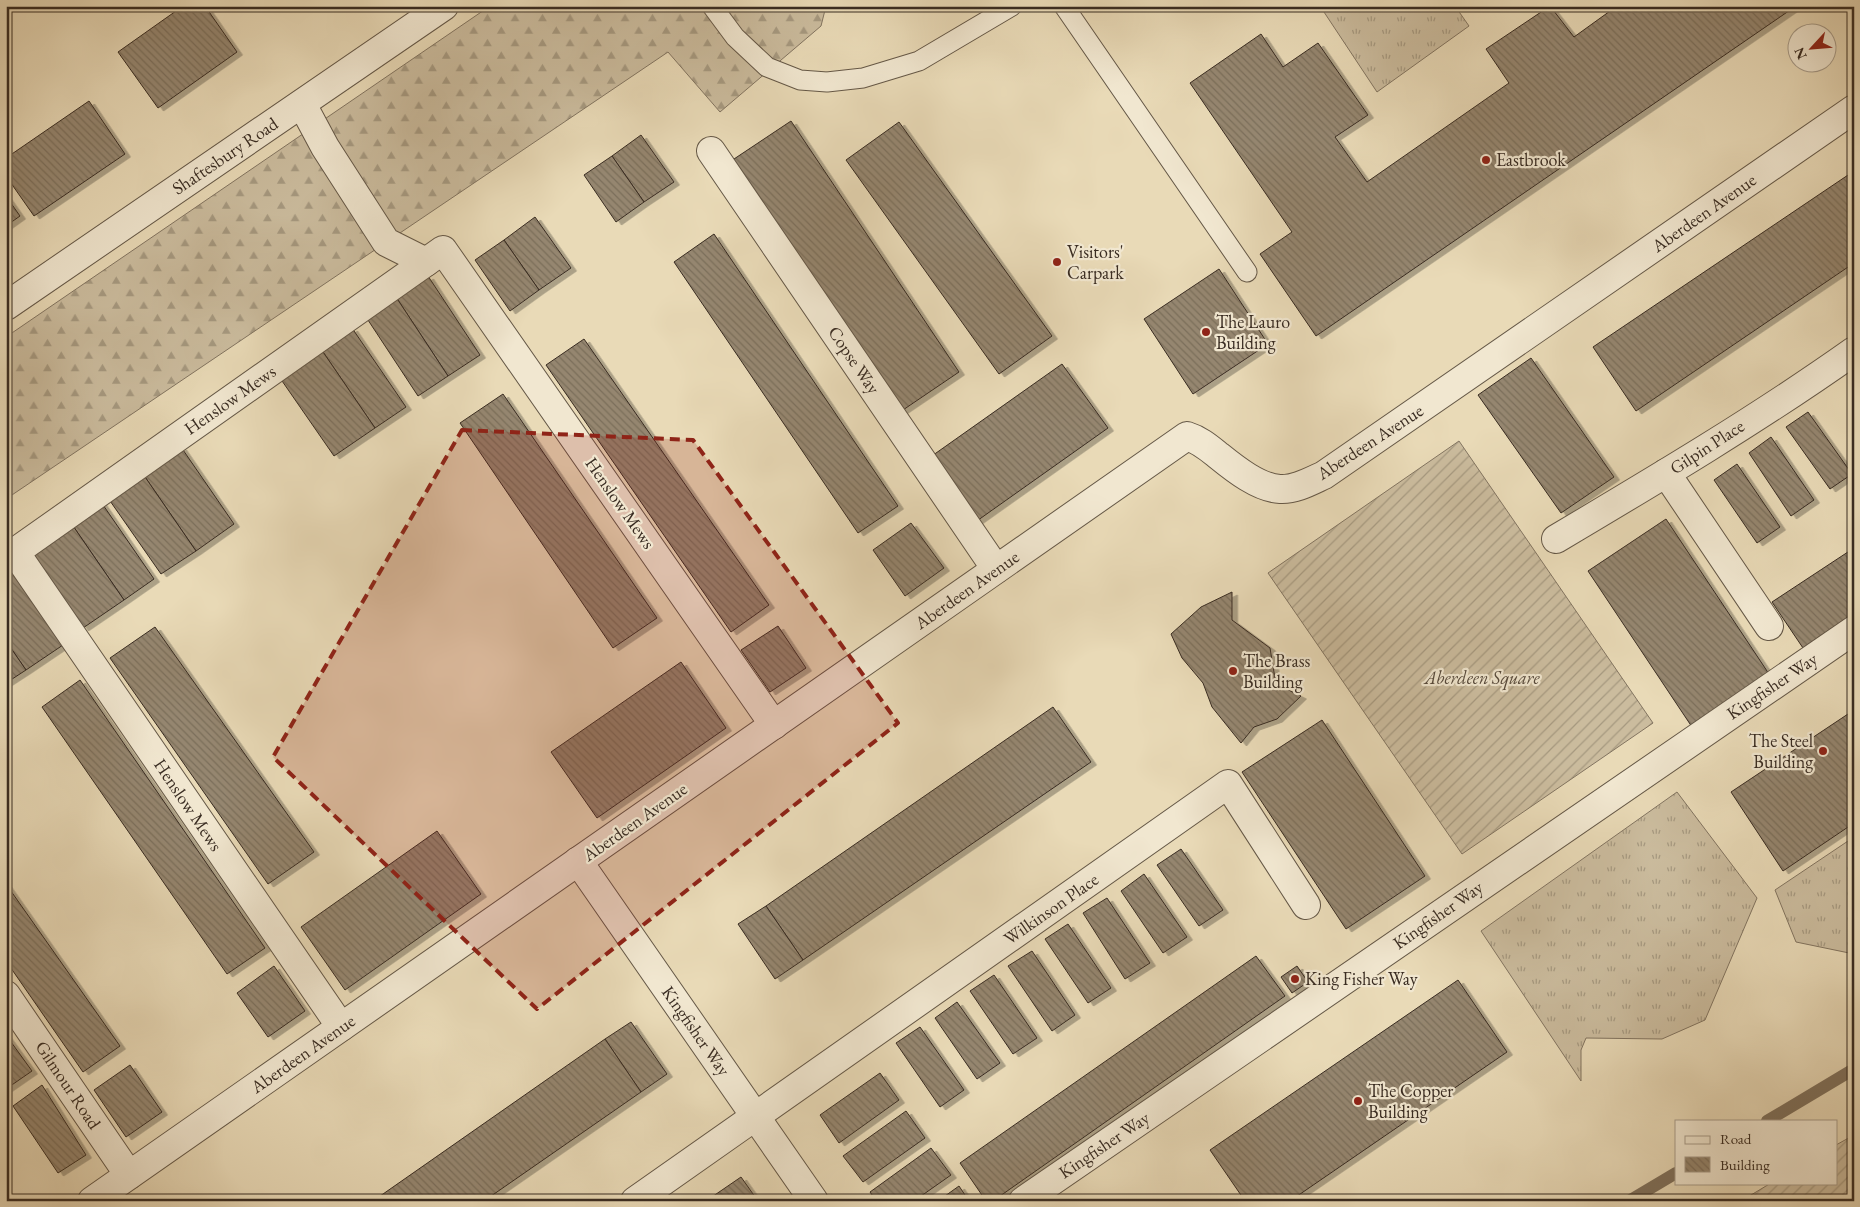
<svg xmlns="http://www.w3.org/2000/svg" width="1860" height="1207" viewBox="0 0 1860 1207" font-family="'EB Garamond',serif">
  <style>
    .grass { fill: url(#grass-tufts); stroke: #827460 }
    .forest { fill: url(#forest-firs); stroke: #827460 }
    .garden { fill: url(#garden-furrows); stroke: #827460 }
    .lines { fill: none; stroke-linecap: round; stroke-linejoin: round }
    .stream { stroke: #7f715d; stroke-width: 12 }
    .building { fill: url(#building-back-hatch); stroke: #392c22; filter: url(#shadow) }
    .service-casing { stroke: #655847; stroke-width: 21 }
    .minor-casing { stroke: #655847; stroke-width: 30 }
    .service { stroke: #f1e7d0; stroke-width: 19 }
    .minor { stroke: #f1e7d0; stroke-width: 28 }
    .marked { fill: #8f2418; fill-opacity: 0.2; stroke: #8f2418; stroke-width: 4; stroke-dasharray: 10 6; stroke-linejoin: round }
    .poi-dot { fill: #8f2418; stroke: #f1e7d0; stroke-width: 2 }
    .labels { text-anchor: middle; stroke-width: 4.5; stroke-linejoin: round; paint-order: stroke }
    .street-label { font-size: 18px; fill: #392c22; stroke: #f1e7d0 }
    .poi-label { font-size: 18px; fill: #392c22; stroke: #f1e7d0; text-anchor: start }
    .park-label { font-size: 18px; font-style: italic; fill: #56493b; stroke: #f1e7d0 }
  </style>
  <defs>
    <pattern id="grass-tufts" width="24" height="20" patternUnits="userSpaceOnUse" patternTransform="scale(1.25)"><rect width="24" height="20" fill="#cbbc9e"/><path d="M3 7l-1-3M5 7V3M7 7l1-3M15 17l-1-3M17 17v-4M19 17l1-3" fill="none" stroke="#a69980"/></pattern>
    <pattern id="forest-firs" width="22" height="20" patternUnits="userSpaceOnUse" patternTransform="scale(1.25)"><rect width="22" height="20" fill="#cbbc9e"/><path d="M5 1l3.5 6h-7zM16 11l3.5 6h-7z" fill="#a69980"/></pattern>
    <pattern id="garden-furrows" width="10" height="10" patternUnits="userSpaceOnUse" patternTransform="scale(1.25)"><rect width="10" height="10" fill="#cbbc9e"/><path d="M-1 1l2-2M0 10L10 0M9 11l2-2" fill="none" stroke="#a69980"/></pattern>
    <pattern id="building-back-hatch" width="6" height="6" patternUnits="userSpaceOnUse" patternTransform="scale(1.25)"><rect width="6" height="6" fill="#95866f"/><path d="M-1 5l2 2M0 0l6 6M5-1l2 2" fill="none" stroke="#7b6e5b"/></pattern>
    <filter id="shadow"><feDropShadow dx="5.5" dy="3" stdDeviation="0" flood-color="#0004"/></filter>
  </defs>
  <rect width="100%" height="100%" fill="#e9dab7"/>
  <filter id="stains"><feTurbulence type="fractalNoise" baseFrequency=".004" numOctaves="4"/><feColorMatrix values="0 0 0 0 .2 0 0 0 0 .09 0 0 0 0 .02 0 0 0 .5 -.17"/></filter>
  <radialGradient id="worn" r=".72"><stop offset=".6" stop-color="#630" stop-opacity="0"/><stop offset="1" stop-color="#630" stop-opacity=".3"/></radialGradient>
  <g class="grass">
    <path d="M1320,6h135l14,20 -92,66z"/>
    <path d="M1677,792l80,106 -52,122 -43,19 -76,-1 -5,12v31l-100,-150z"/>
    <path d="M1854,837v117l-58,-12 -21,-52z"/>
  </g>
  <path class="forest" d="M490,6h336l-5,20 -101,86 -52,-60 -662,447v-162z"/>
  <g class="garden">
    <path d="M1459,441l194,282 -191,131 -194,-281z"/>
    <path d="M1854,1135v66h-113l30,-18h65v-38z"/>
  </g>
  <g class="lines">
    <g class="stream">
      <path d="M1767,1121l87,-52"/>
      <path d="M1629,1201l47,-28"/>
    </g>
  </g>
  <g class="building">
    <path d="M183,6h22l32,46 -79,56 -40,-56z"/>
    <path d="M1550,6l24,31 43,-31h179l-480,330 -56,-82 32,-22 -102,-149 71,-49 22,33 35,-24 50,72 -33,22 32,45 142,-99 -23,-34z"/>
    <path d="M89,101l36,53 -91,62 -28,-40v-18z"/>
    <path d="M791,121l168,251 -59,40 -169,-251z"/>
    <path d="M899,122l153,214 -53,38 -153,-214z"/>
    <path d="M641,135l33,47 -30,20 -32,-46z"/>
    <path d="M612,156l32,46 -28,20 -32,-47z"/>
    <path d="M1854,171v92l-218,148 -43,-64z"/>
    <path d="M6,196l14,20 -14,10z"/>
    <path d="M535,217l36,51 -32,22 -35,-50z"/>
    <path d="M714,234l184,272 -40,27 -184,-271z"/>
    <path d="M504,240l35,50 -29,21 -35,-51z"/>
    <path d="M1219,269l49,75 -75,50 -49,-75z"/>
    <path d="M428,276l52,79 -32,21 -52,-79z"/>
    <path d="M396,297l52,79 -30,20 -52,-79z"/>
    <path d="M352,328l54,79 -31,21 -54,-79z"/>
    <path d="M584,339l185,266 -38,27 -185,-267z"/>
    <path d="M321,349l54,79 -41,28 -54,-78z"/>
    <path d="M1531,358l83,119 -53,36 -83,-118z"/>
    <path d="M1062,364l46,64 -134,95 -45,-65z"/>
    <path d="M503,394l154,224 -44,30 -153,-225z"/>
    <path d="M1808,412l44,62 -22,15 -44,-62z"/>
    <path d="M1771,437l43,63 -23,16 -42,-63z"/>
    <path d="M181,447l53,77 -38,27 -53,-77z"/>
    <path d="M1737,464l43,63 -23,16 -43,-63z"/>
    <path d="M143,474l53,77 -35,23 -53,-76z"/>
    <path d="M101,502l53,77 -30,21 -53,-77z"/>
    <path d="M1666,519l107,161 -77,53 -108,-162z"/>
    <path d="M71,523l53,77 -41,28 -53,-77z"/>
    <path d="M911,523l33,45 -39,28 -32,-46z"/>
    <path d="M1854,548v65l-51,35 -31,-46z"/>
    <path d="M11,567l52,78 -37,25 -20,-29v-71z"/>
    <path d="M1232,592v28l38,28 6,36 25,12 -24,23 -23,8 -13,16 -29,-36 -9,-24 -21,-25 -11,-24 30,-27z"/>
    <path d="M778,626l28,42 -36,24 -29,-42z"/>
    <path d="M155,627l159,225 -46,32 -158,-226z"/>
    <path d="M6,641l20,29 -20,13z"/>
    <path d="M681,662l45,66 -129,90 -46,-66z"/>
    <path d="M80,680l185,268 -38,26 -185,-267z"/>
    <path d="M1053,707l38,55 -288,198 -37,-54z"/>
    <path d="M1854,710v113l-71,48 -52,-79z"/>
    <path d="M1322,720l103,156 -79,53 -104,-157z"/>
    <path d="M437,831l44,63 -136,96 -44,-63z"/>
    <path d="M1181,849l42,61 -24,16 -42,-61z"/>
    <path d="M1144,874l43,63 -24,16 -42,-62z"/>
    <path d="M6,884l114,162 -37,26 -77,-111z"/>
    <path d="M1107,898l43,65 -25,16 -42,-66z"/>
    <path d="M766,906l37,54 -28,19 -37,-55z"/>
    <path d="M1068,924l43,64 -23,15 -43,-64z"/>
    <path d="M1032,951l43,64 -23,16 -44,-65z"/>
    <path d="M1256,956l29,40 -292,205h-7l-26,-38z"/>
    <path d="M274,966l31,45 -37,26 -31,-44z"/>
    <path d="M1297,966l11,16 -16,11 -11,-16z"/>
    <path d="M994,975l43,63 -24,16 -43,-63z"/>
    <path d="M1458,980l49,72 -217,149h-45l-35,-51z"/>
    <path d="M957,1002l43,61 -23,16 -42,-61z"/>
    <path d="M631,1022l36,52 -26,18 -36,-53z"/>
    <path d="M920,1027l44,63 -24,17 -44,-64z"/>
    <path d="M6,1035l26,36 -26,18z"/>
    <path d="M605,1039l36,53 -157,109h-111z"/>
    <path d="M130,1065l32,47 -36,25 -32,-47z"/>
    <path d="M880,1073l19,27 -60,43 -19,-28z"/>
    <path d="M42,1085l44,70 -28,18 -45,-67z"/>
    <path d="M906,1111l19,27 -62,44 -20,-26z"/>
    <path d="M931,1148l20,27 -37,26h-38l-6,-9z"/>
    <path d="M741,1177l17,24h-52z"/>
    <path d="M959,1186l10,15h-31z"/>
  </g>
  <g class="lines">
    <defs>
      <g id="service">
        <path d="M712,6l23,31 32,30 33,13 27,2 36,-4 56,-17 93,-55"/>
        <path d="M1064,6l183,266"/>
      </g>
      <g id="minor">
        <path d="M302,104l23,43 61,95 40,20"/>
        <path d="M711,151l285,418"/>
        <path d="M6,306l438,-300"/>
        <path d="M1666,473l103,153"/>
        <path d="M1556,539c101,-60 202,-120 298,-188"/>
        <path d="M578,861l236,340"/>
        <path d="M6,995l123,180"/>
        <path d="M341,1027l-326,-475 428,-302 331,475"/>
        <path d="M92,1201l1095,-765c13,4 22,12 32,20 16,13 40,32 61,33 15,1 31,-8 44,-14l530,-366"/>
        <path d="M635,1201l593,-417 78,121"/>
        <path d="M1023,1201l831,-571"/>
      </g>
    </defs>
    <use href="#service" class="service-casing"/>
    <use href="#minor" class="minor-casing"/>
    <use href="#service" class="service"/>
    <use href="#minor" class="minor"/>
  </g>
  <path class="marked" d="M462,430l231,10 205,283 -361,286 -264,-252z"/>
  <g class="poi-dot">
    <circle cx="1486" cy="160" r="5"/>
    <circle cx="1057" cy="262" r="5"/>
    <circle cx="1206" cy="332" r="5"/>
    <circle cx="1233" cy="671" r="5"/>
    <circle cx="1823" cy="751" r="5"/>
    <circle cx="1295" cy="979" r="5"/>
    <circle cx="1358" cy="1101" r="5"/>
  </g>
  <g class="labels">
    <g class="street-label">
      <text transform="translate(225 156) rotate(-34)" y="6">Shaftesbury Road</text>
      <text transform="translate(1704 213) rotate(-35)" y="6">Aberdeen Avenue</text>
      <text transform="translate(854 360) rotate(56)" y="6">Copse Way</text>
      <text transform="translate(230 400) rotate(-35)" y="6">Henslow Mews</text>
      <text transform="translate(1370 442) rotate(-33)" y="6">Aberdeen Avenue</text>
      <text transform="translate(1707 447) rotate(-33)" y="6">Gilpin Place</text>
      <text transform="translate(620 503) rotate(55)" y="6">Henslow Mews</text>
      <text transform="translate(967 590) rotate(-35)" y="6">Aberdeen Avenue</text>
      <text transform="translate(1772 686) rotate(-34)" y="6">Kingfisher Way</text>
      <text transform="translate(188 805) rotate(56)" y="6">Henslow Mews</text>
      <text transform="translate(635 822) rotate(-35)" y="6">Aberdeen Avenue</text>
      <text transform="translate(1051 909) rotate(-35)" y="6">Wilkinson Place</text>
      <text transform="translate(1438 915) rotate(-35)" y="6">Kingfisher Way</text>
      <text transform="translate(696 1031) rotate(55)" y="6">Kingfisher Way</text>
      <text transform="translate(303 1054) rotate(-35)" y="6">Aberdeen Avenue</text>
      <text transform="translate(68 1085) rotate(56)" y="6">Gilmour Road</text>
      <text transform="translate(1104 1145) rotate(-34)" y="6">Kingfisher Way</text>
    </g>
    <g class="poi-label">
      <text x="1496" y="166">Eastbrook</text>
      <text x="1067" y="258">Visitors'<tspan x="1067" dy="21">Carpark</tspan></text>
      <text x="1216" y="328">The Lauro<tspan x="1216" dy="21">Building</tspan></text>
      <text x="1243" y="667">The Brass<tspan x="1243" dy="21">Building</tspan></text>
      <text x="1813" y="747" text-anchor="end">The Steel<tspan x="1813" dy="21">Building</tspan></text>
      <text x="1305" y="985">King Fisher Way</text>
      <text x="1368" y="1097">The Copper<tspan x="1368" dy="21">Building</tspan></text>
    </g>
    <g class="park-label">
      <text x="1482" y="684">Aberdeen Square</text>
    </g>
  </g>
  <rect width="1860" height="1207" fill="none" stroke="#e9dab7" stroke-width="25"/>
  <rect x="8" y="8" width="1845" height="1192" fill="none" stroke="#392c22" stroke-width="2.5"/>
  <rect x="12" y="12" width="1835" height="1182" fill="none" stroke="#392c22"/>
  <rect x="1675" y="1120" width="162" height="65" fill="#f1e7d0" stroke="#a79c8a"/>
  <rect x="1685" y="1136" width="25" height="8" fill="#f1e7d0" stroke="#a79c8a"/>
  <text x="1720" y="1144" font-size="15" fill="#392c22">Road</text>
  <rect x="1685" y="1157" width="25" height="15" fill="url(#building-back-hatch)" stroke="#a79c8a"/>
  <text x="1720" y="1170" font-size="15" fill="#392c22">Building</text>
  <g transform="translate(1812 48) rotate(244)"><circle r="24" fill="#f1e7d0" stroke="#a79c8a"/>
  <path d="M0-4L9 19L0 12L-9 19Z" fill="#8f2418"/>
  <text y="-8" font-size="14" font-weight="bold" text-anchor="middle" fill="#392c22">N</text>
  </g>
  <rect width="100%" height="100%" filter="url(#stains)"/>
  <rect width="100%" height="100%" fill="url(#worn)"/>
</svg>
